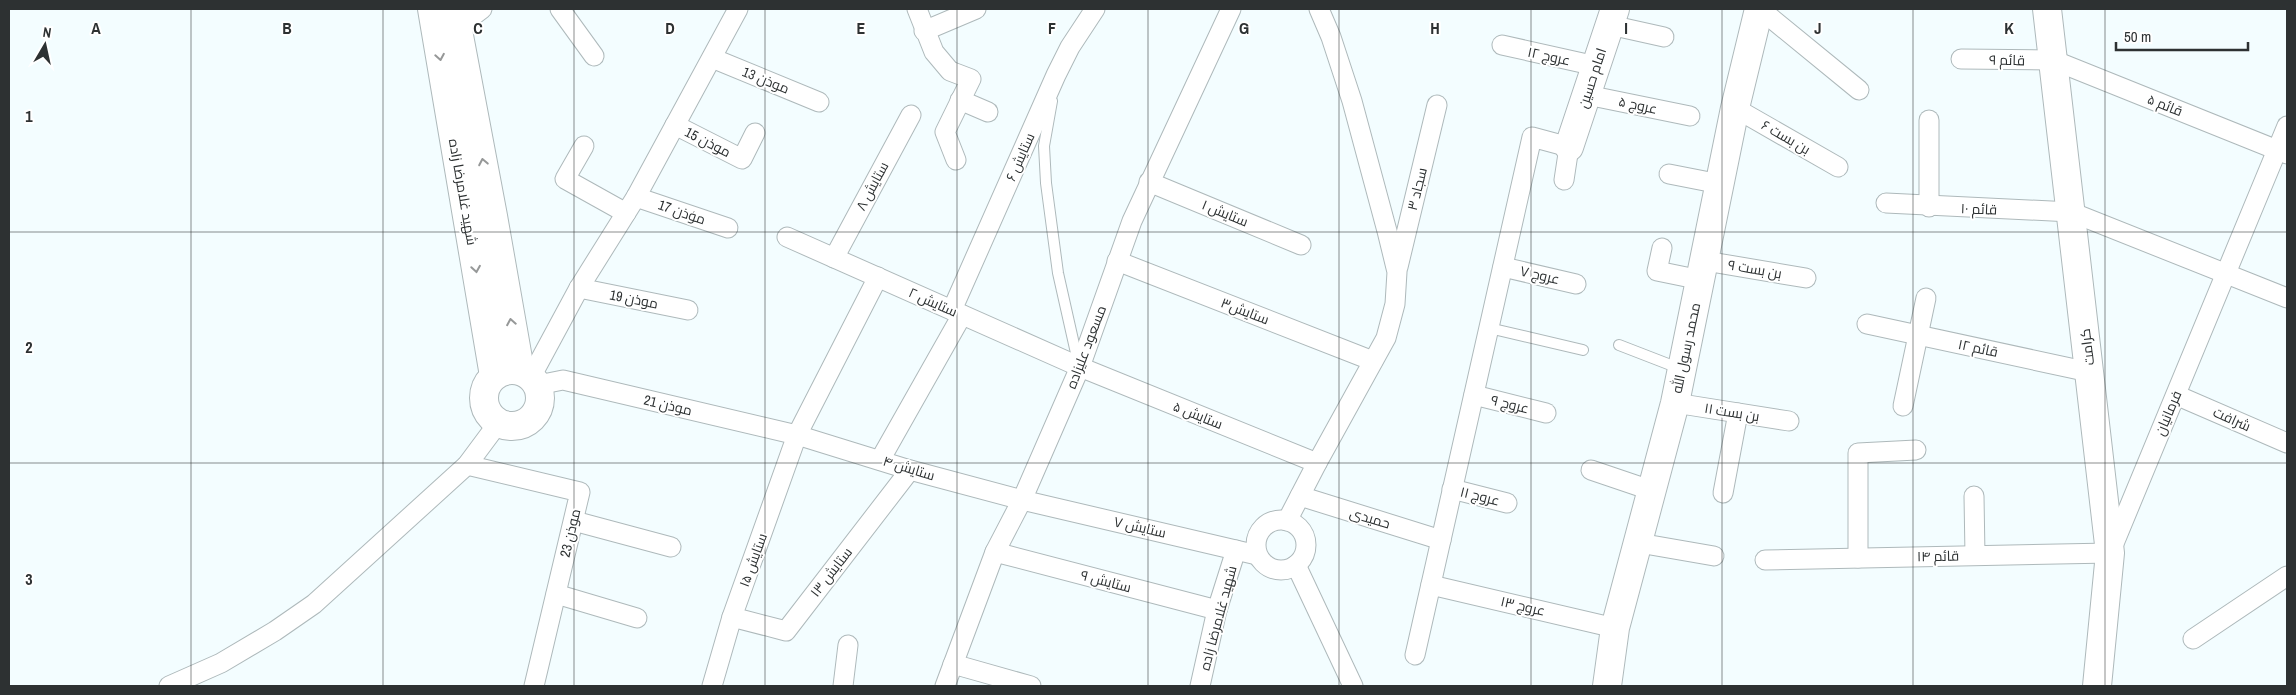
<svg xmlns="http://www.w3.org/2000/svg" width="2296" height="695" viewBox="0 0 2296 695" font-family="'Archivo Narrow',Cairo,sans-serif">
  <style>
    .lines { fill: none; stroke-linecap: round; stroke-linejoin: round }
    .lane-casing { stroke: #aeb9bb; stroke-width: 12 }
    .street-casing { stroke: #aeb9bb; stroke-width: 21 }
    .secondary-casing { stroke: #aeb9bb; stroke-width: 30 }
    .lane { stroke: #fff; stroke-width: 10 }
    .street { stroke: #fff; stroke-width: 19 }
    .secondary { stroke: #fff; stroke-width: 28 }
    .oneway { stroke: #969898 }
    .grid { fill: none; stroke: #2d3132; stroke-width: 1; stroke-opacity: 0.55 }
    .labels { text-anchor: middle; stroke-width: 4; stroke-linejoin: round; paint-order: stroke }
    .street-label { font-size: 14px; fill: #2d3132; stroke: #fff }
    .grid-label { font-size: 16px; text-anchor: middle; font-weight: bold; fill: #2d3132; stroke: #fff; stroke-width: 4; stroke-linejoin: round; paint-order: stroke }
  </style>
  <rect width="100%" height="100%" fill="#f3fdff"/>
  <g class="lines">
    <defs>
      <g id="lane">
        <path d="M1052,101l-8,45 2,37 12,90 20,89"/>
        <path d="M1489,328l94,22"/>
        <path d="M1619,345l62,24"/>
      </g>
      <g id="street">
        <path d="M560,9l34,47"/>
        <path d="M917,9l17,43 16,19 21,8 -26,53 11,28"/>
        <path d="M1760,9l99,81"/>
        <path d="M1610,25l54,12"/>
        <path d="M457,28l25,-19"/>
        <path d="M924,31l52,-22"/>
        <path d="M1502,45l94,21"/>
        <path d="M712,58l107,44"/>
        <path d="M1961,59l92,1 234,94"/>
        <path d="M1587,95l103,21"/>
        <path d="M960,100l28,12"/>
        <path d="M1735,108l103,59"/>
        <path d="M675,125l67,34 13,-26"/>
        <path d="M584,146l-19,33 61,34"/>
        <path d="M1669,174l51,10"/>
        <path d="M1149,182l152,63"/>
        <path d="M636,197l92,31"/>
        <path d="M1886,203l185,9 216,86"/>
        <path d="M1929,207v-87"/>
        <path d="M787,237l293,130 237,96"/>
        <path d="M1662,248l-5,23 44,9"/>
        <path d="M834,258l77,-143"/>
        <path d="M1117,261l256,100"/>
        <path d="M1705,261l101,17"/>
        <path d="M1398,267l39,-162"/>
        <path d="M1503,267l73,17"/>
        <path d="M579,288l109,22"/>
        <path d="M952,310l104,-235 14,-28 25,-38"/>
        <path d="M1867,324l222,48"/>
        <path d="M531,377l48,-89 57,-91 102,-188"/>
        <path d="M538,385l25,-5 234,55 113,35 112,30 235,55"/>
        <path d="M1474,395l72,18"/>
        <path d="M2176,395l111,48"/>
        <path d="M1675,403l114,18"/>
        <path d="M1903,406l23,-108"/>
        <path d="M880,460l82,-145"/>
        <path d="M467,465l113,27 -46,194"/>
        <path d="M1591,470l62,21"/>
        <path d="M1452,489l55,14"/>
        <path d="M1723,493l15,-80"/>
        <path d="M1300,496l141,44"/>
        <path d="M1974,496l1,59"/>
        <circle cx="1281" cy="545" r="25"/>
        <path d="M574,521l97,26"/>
        <path d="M1287,521l30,-58 69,-125 9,-34 2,-32 -10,-41 -35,-130 -21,-64 -12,-28"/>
        <path d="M1639,543l75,13"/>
        <path d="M995,552l222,58"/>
        <path d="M1858,558v-105l58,-3"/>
        <path d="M1765,560l345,-7 177,-427"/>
        <path d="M1296,565l57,121"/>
        <path d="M1431,585l184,43"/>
        <path d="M556,594l81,24"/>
        <path d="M732,617l54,14 124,-161"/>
        <path d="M2193,639l94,-63"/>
        <path d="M1415,655l117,-518 37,10 -5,33"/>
        <path d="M953,664l78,22"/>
        <path d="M169,686l52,-23 54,-32 39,-27 153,-139 32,-43"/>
        <path d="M712,686l20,-69 65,-182 81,-158"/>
        <path d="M843,686l5,-41"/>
        <path d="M945,686l50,-134 27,-52 58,-133 52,-146 99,-212"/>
        <path d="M1200,686l17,-76 19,-60"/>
      </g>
      <g id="secondary">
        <path d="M432,9l62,367"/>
        <path d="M454,9l39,207 27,154"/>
        <path d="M2047,9l63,544 -13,133"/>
        <path d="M1569,147l46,-138"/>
        <circle cx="512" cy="398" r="28"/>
        <path d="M1607,686l8,-58 60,-225 60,-295 24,-99"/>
      </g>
    </defs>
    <use href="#lane" class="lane-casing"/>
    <use href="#street" class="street-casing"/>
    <use href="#secondary" class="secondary-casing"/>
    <use href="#lane" class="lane"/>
    <use href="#street" class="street"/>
    <use href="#secondary" class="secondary"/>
  </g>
  <defs><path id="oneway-chevron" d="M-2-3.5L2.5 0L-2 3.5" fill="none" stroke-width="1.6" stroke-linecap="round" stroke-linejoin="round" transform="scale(1.25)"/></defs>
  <g class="oneway">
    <use href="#oneway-chevron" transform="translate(440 57) rotate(80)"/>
    <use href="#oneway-chevron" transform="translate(483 162) rotate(-101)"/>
    <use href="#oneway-chevron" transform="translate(476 269) rotate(81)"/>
    <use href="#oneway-chevron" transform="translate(511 322) rotate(-100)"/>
  </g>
  <path class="grid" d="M191,9v677M383,9v677M574,9v677M765,9v677M957,9v677M1148,9v677M1339,9v677M1531,9v677M1722,9v677M1913,9v677M2105,9v677M9,232h2278M9,463h2278"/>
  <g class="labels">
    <g class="street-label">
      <text transform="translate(1549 56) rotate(12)" y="5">عروج ۱۲</text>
      <text transform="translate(2007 60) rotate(1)" y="5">قائم ۹</text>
      <text transform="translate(1592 78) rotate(-72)" y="5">امام حسین</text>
      <text transform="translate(766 80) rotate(22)" y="5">موذن 13</text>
      <text transform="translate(1638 105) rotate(12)" y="5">عروج ۵</text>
      <text transform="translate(2165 105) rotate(22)" y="5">قائم ۵</text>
      <text transform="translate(1786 137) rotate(30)" y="5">بن بست ۶</text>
      <text transform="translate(708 142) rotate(27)" y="5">موذن 15</text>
      <text transform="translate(1020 157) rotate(-66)" y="5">ستایش ۶</text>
      <text transform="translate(872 186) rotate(-62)" y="5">ستایش ۸</text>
      <text transform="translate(1417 189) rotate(-76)" y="5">سجاد ۳</text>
      <text transform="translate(463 192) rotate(80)" y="5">شهید غلامرضا زاده</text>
      <text transform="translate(1979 209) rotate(2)" y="5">قائم ۱۰</text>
      <text transform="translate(682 212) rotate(19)" y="5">موٰذن 17</text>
      <text transform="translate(1225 213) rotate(22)" y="5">ستایش ۱</text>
      <text transform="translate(1755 269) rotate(10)" y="5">بن بست ۹</text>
      <text transform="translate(1540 275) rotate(13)" y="5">عروج ۷</text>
      <text transform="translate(634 299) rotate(11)" y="5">موذن 19</text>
      <text transform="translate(933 302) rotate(24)" y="5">ستایش ۲</text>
      <text transform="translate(1245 311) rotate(21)" y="5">ستایش۳</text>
      <text transform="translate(1086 347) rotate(-69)" y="5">مسعود علیزاده</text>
      <text transform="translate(2087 347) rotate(-97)" y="5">کرامت</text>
      <text transform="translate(1686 348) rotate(-78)" y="5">محمد رسول الله</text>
      <text transform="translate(1978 348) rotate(12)" y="5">قائم ۱۲</text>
      <text transform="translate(1510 404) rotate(14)" y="5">عروج ۹</text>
      <text transform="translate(668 405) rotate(13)" y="5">موذن 21</text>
      <text transform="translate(1732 412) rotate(9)" y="5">بن بست ۱۱</text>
      <text transform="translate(2168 413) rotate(-67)" y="5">فرمانیان</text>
      <text transform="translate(1198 415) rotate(22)" y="5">ستایش ۵</text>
      <text transform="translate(2232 419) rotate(24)" y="5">شرافت</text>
      <text transform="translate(909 468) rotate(17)" y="5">ستایش ۴</text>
      <text transform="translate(1480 496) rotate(14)" y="5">عروج ۱۱</text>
      <text transform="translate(1370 518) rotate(17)" y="5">حمیدی</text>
      <text transform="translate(1140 527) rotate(13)" y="5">ستایش ۷</text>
      <text transform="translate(570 533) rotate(-77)" y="5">موذن 23</text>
      <text transform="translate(1938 556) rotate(-1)" y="5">قائم ۱۴</text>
      <text transform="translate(753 560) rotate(-70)" y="5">ستایش ۱۵</text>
      <text transform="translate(831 572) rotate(-52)" y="5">ستایش ۱۳</text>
      <text transform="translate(1106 581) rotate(15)" y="5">ستایش ۹</text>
      <text transform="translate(1523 606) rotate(13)" y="5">عروج ۱۳</text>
      <text transform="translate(1218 618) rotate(-75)" y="5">شهید غلامرضا زاده</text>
    </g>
  </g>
  <g class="grid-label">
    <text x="96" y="34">A</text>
    <text x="287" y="34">B</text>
    <text x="478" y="34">C</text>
    <text x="670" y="34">D</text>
    <text x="861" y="34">E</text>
    <text x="1052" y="34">F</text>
    <text x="1244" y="34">G</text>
    <text x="1435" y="34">H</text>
    <text x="1626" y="34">I</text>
    <text x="1818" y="34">J</text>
    <text x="2009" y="34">K</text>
    <text x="29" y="122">1</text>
    <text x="29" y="353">2</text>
    <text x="29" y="585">3</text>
  </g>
  <rect width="2296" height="695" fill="none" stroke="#2d3132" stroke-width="20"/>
  <g transform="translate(45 45) rotate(9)" stroke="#ffffff" stroke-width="4" paint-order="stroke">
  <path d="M0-4L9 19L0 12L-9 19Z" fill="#2d3132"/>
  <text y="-8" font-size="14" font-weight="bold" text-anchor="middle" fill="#2d3132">N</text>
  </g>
  <path d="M2116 42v8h132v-8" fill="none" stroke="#2d3132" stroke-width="2.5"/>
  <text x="2124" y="42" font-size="15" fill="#2d3132" stroke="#ffffff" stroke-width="4" paint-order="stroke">50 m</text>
</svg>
